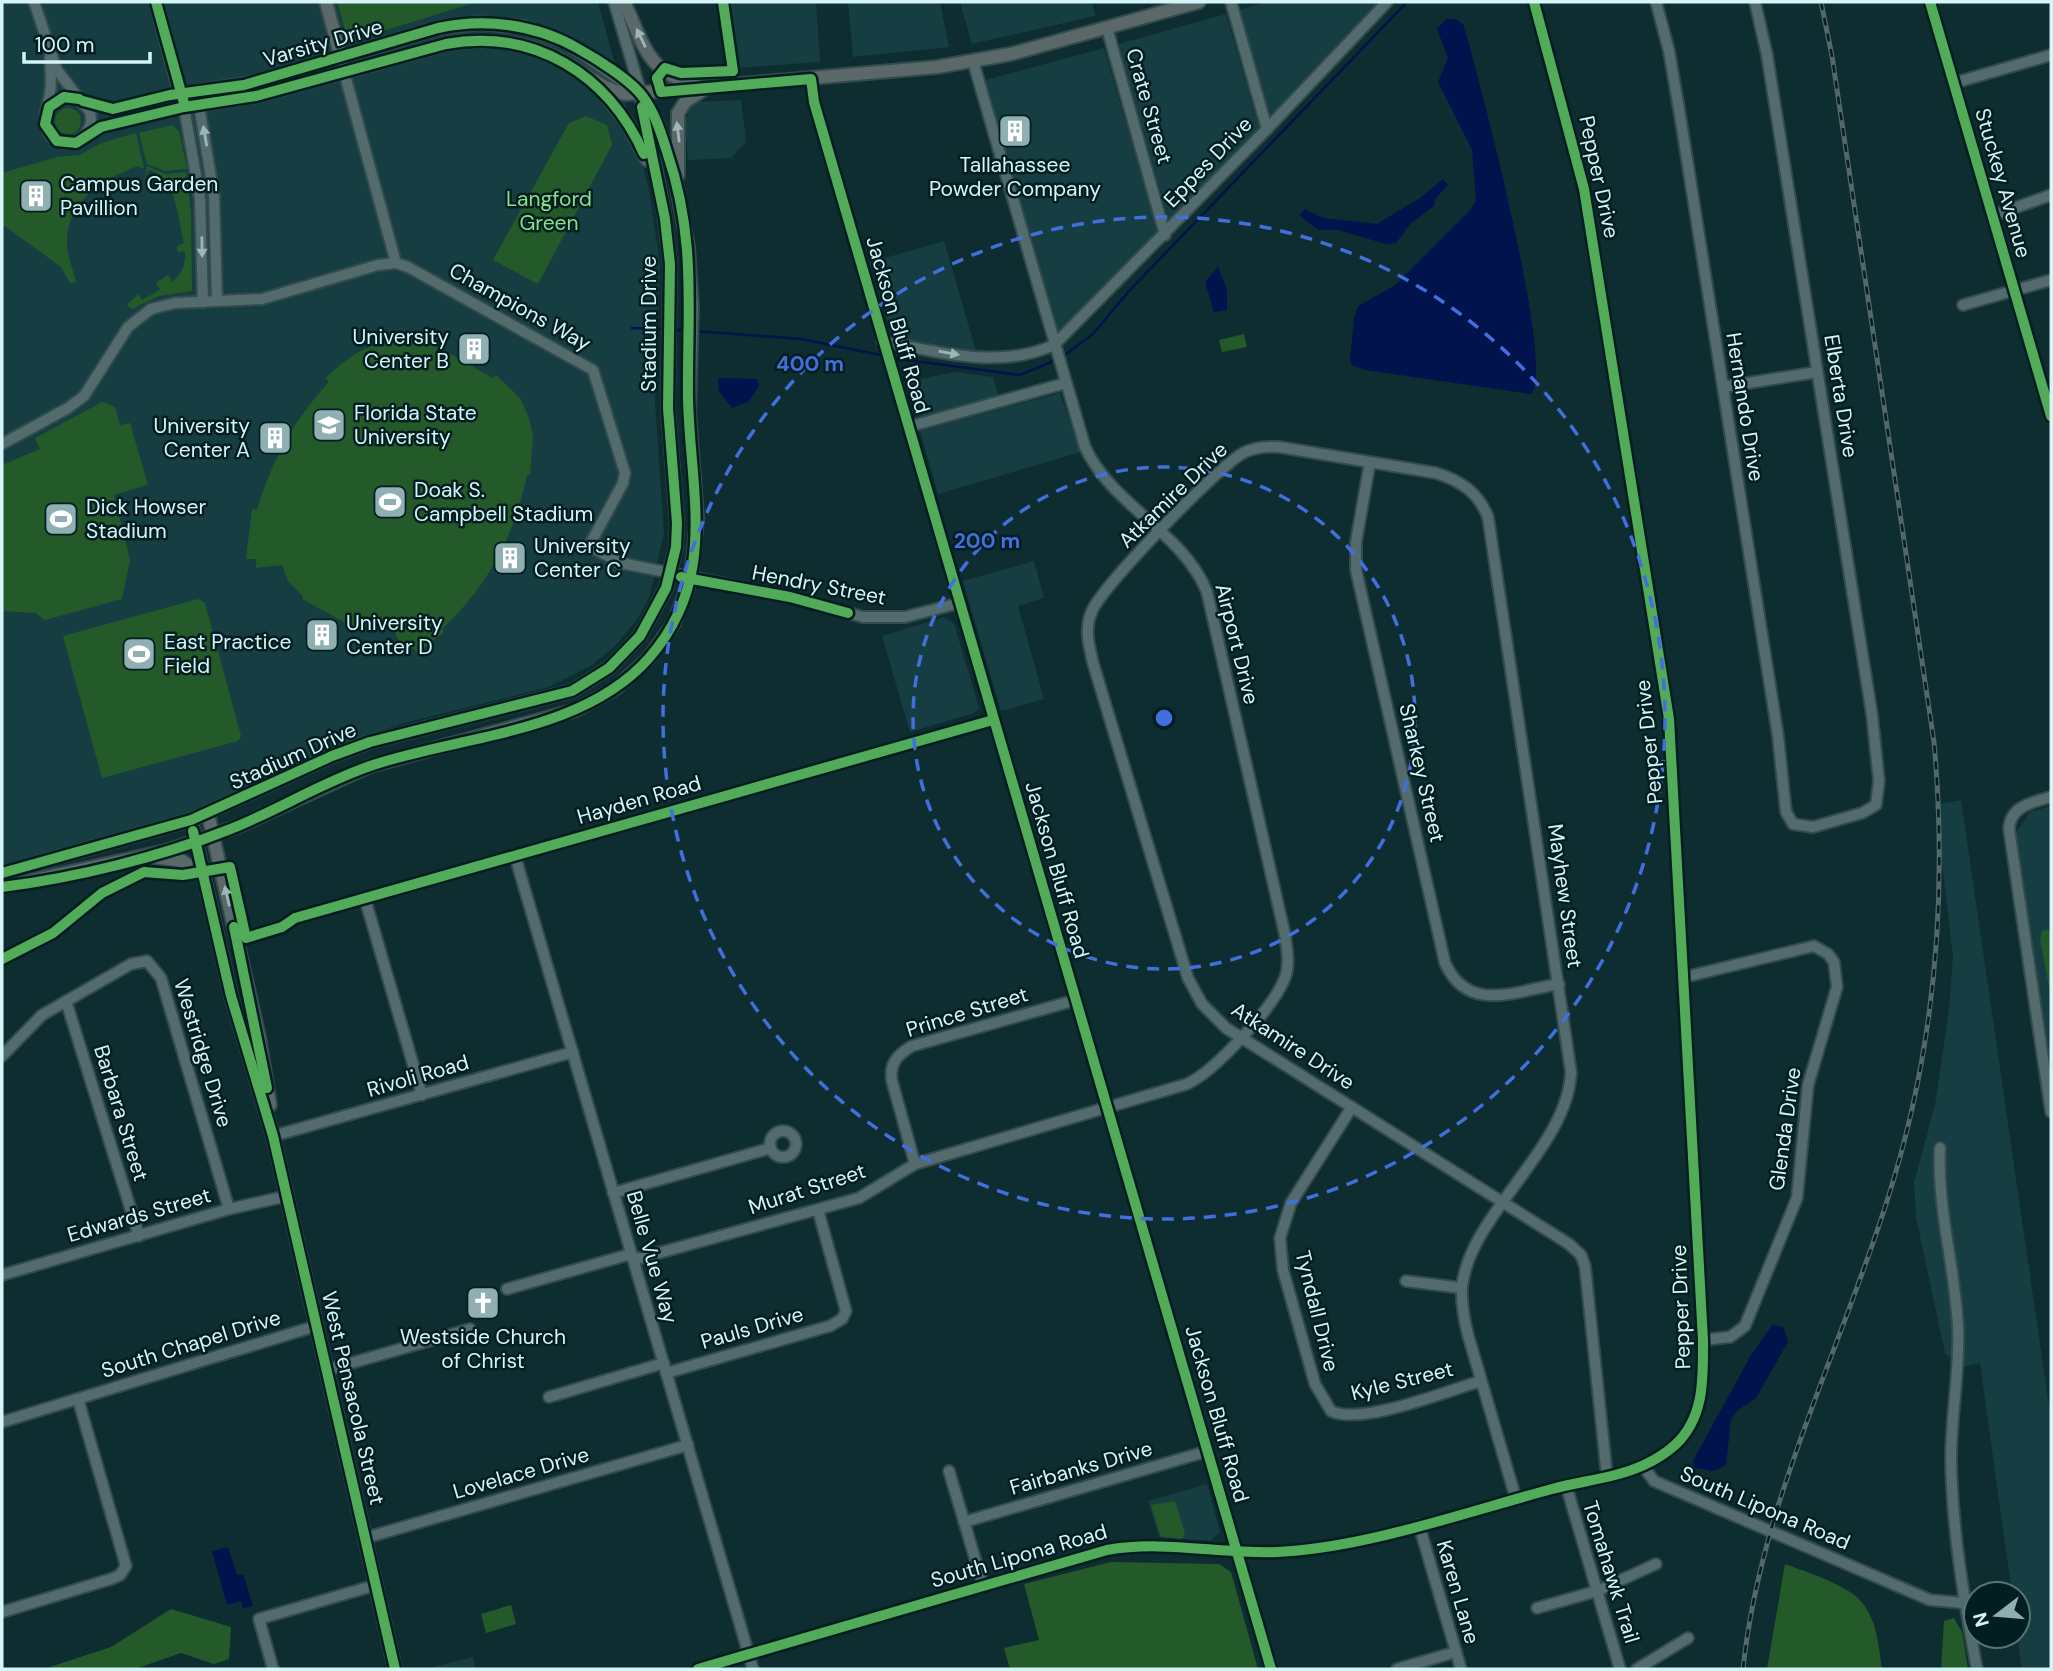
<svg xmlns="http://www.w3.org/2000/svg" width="2053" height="1671" viewBox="0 0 2053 1671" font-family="'DM Sans',sans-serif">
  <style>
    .built { fill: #163e42 }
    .green { fill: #245a2a }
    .water { fill: #01134c }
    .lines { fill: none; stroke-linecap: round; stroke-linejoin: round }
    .stream { stroke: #01134c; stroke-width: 2.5 }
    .minor-casing { stroke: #344b4d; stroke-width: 14 }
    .major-casing { stroke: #344b4d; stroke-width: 16 }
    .minor { stroke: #536b6d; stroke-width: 10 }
    .major { stroke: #5a686a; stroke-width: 12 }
    .rail-casing { stroke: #52686b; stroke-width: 5 }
    .rail { stroke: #031e20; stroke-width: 2.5; stroke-dasharray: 8; stroke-linecap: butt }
    .cycleway-casing { stroke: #031e20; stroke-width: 15 }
    .cycleway { stroke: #51ab58; stroke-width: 10 }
    .oneway { fill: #9eb6b8 }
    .oneway2 { fill: #9ab7b9 }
    .ring { fill: none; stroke: #426fde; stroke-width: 3.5; stroke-dasharray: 12 9 }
    .labels { text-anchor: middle; stroke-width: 5; stroke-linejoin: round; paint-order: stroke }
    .street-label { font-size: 21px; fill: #d5f5f8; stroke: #031e20 }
    .poi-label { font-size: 21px; fill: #d5f5f8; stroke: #031e20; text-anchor: start }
    .park-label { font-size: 21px; fill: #8ae089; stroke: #031e20 }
    .centre { fill: #426fde; stroke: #031e20; stroke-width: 3.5 }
    .ring-label { font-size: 21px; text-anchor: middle; font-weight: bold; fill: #426fde; stroke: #031e20; stroke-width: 5; stroke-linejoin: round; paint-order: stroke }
  </style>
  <rect width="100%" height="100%" fill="#0e2d30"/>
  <g class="built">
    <path d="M2,2h596l51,188 11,75 -5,137 9,132 -15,64 -11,20 -23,28 -23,19 -43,22 -149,37 -47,17 -180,79 -171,44z"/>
    <path d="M727,2h89l4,60 -85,6z"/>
    <path d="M848,2h92l9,45 -96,10z"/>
    <path d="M960,2h132l3,14 -123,28z"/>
    <path d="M1266,2h114l-108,116 -4,-2 -28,-101v-5l5,-2z"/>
    <path d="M1226,14l33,113 -1,6 -89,88 -50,-177z"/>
    <path d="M1104,48l54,185 -99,100 -5,-4 -68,-249z"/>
    <path d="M741,100l5,42 -15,16 -43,2 -3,-39 6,-14 8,-5z"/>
    <path d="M944,241l32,110 -84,-12 -21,-77z"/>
    <path d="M955,372l38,5 6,20 -83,20 -10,-35z"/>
    <path d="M1060,393l21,59 -143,42 -18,-63z"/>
    <path d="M1034,561l10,37 -26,8 26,93 -43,12 -38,-130z"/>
    <path d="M944,617l10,6 25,85 -5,5 -64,19 -28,-96z"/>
    <path d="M1961,800l90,620v249h-29l-5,-33 1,-42h-6l-32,-231 -17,4 -18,-14 -29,-136 -2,-34 21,-78 14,-95 4,-54 -18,-151z"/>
    <path d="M2051,806v272l-36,-244 15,-22z"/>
    <path d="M1207,1484l13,48 -10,9 -51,-4 -11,-36z"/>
    <path d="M473,1657l3,12h-51z"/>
  </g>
  <g class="green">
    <path d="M337,2h140l-117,36 -14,-5z"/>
    <circle cx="68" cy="121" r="13"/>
    <path d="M586,116l21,9 5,20 -74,139 -45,-24 76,-137z"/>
    <path d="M172,125l7,6 8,38 -22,2 -18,-7 -8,-31z"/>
    <path d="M136,133l8,36 -6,-3c-33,12 -69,32 -71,73 -1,14 6,30 9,43l-6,1 -9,-16 -59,-43v-51l55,-16 22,-2 23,-12z"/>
    <path d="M147,166l18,8 21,-2 5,41 1,78 -33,5 -27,13 -5,-4 11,-11 4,6 18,-10 -4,-7 12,-8 4,7c10,-9 14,-17 13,-31l-7,1 -1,-6 7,-3c-6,-24 -7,-65 -35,-73l-4,6z"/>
    <path d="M1244,334l3,13 -25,5 -3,-12z"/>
    <path d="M408,337l33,8 -1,3 53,30 3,-3 24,23 9,20 4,19 -3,38h-3c-13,62 -39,111 -85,154l2,3 -27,21 -6,-7 -8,4 -11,-24 -19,3 -18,-4 -2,2 -51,-28 1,-3 -15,-15 -6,-16 -26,3v-9h-10l6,-50 5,1c15,-50 36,-89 72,-128l-3,-4c24,-24 48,-38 82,-41z"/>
    <path d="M102,402l13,5 5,18 10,-2 18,62 -34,10 16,65 -8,39 -77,21 -9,-7 -34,-2v-146l38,-16 -5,-11z"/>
    <path d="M198,599l7,4 36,133 -3,5 -136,37 -39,-142z"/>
    <path d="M2051,929v68l-11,-58 2,-8z"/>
    <path d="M1175,1501l10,33 -3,5 -21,-2 -10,-32z"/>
    <path d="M1111,1562l108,2 12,8 27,97h-248l-6,-21 35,-8 -15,-56z"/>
    <path d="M1785,1564c21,8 67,22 79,41 13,18 15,43 18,64h-115z"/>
    <path d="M511,1605l5,19 -30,9 -5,-19z"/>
    <path d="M171,1609l60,18 -2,32 -15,5 -33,-11 -46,16h-91l67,-22z"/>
    <path d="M1954,1618l8,14 6,37h-27l3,-48z"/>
  </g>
  <g class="water">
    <path d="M1446,19h10l7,5c14,44 94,348 68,370l-166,-24 -13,-5 -2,-6 4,-40 4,-13 36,-20 78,-78 4,-8 -4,-50 -34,-68 10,-24 -11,-29z"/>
    <path d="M1443,179l5,6 -13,14 -1,7 -23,17 -15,20 -10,1 -48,-14h-20l-19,-15 6,-6 18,9 54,6 43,-26z"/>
    <path d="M1218,267l9,22v21l-13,2 -9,-30z"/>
    <path d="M724,378l33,1 2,7 -11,16 -16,6 -13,-17 -1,-12z"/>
    <path d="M1773,1324l11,4 4,14 -32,56 -18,12 -7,10 -5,45 -12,6 -20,-3 -1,-7 58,-106z"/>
    <path d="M228,1547l9,28 6,-1 10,32 -10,2 -2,-7 -14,4 -15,-54z"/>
  </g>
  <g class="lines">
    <g class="stream">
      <path d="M632,328l32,1"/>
      <path d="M674,330l14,1"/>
      <path d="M695,331l106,8 84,17"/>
      <path d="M1062,357l31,-23 36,-43 278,-289"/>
      <path d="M892,358l128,17 36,-15"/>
    </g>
    <defs>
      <g id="minor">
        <path d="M34,2l23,68 22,29"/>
        <path d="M614,2l27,91"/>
        <path d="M1231,2l36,127"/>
        <path d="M1656,2l13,49 11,64 98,621 8,76 7,12 20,3 49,-14 14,-8 3,-24 -7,-66 -105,-660 -12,-53"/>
        <path d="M1930,2l121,414"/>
        <path d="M1107,28l58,207"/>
        <path d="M344,72l52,191"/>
        <path d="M811,79l3,23 457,1567"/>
        <path d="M1954,83l97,-28"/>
        <path d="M198,99l16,97 3,105"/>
        <path d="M85,103l28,6 68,-15"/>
        <path d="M47,111l12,-13 20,1 11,12c8,32 -37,46 -44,14 -3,-10 3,-22 4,-32 2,-13 0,-26 0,-39"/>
        <path d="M87,134l14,-7 83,-20 16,92 3,103"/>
        <path d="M1992,216l59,-21"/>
        <path d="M1963,305l88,-25"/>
        <path d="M882,341c56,11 117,29 172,4l213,-216 120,-127"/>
        <path d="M1723,387l94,-15"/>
        <path d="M908,427l158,-44"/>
        <path d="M2,444l66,-36 16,-12 44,-69 23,-18 24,-6 87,-4 116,-34 18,-2 12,4 185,103 32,103 -2,10 -34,63 32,17 169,34 73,20h42l54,-14"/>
        <path d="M1370,462l-14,80v28l89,393c23,51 70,28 114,21"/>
        <path d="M2051,797c-18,5 -41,9 -42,32l42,283"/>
        <path d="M515,856l238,813"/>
        <path d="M365,899l57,196"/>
        <path d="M295,918l698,-198"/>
        <path d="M1685,977l129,-31 14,8 6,8 3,25 -29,98 -11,113 -52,128 -15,11 -27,3"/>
        <path d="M66,1001l73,235"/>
        <path d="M2,1056l40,-41 89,-51 16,-3 14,17 68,231"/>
        <path d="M1352,1107l-61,96 -11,35 3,32 32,114 16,27c30,15 116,-20 150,-30"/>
        <circle cx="783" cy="1144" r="13"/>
        <path d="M273,1136l300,-84"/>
        <path d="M1940,1148c-3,60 15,119 18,179 2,44 -7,88 -7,132 1,71 13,141 26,210"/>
        <path d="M915,1164l-23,-83c-3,-17 5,-26 20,-35l164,-46"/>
        <path d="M613,1193l158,-45"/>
        <path d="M633,1260l226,-62 56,-34 272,-80c28,-13 86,-76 98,-106 5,-14 2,-29 0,-43l-78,-343c-24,-60 -95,-86 -122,-145l-112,-386"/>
        <path d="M2,1275l227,-66 58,-13"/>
        <path d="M1406,1281l56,7"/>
        <path d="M507,1289l124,-35"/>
        <path d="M327,1370l143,-41"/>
        <path d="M666,1373l164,-47 12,-7 4,-8 -28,-101"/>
        <path d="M549,1397l115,-34"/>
        <path d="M2,1422l314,-96"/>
        <path d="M1643,1466l11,15 276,119 34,3"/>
        <path d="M949,1471l34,114"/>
        <path d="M1566,1485l54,184"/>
        <path d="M1516,1499l-48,-164c-4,-16 -7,-32 -6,-48 7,-72 106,-139 109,-215l-83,-555c-10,-25 -27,-36 -52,-44l-157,-26c-13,-1 -24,0 -36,6 -25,14 -140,132 -151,158 -8,17 -3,35 1,52l95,315 14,26 24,24 343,216 12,11 4,11 22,210"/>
        <path d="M964,1522l244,-71"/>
        <path d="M1419,1525l42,144"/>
        <path d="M365,1538l323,-93"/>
        <path d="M1537,1608l60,-17 59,-27"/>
        <path d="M2,1612l109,-33 9,-4 6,-9 -48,-167"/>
        <path d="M273,1669l-14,-50 117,-34"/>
        <path d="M698,1669l409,-119c56,-10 113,4 170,2 88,-4 189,-40 275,-63 29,-8 64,-11 92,-24 11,-5 22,-12 31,-20 30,-28 28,-67 28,-105l-34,-621 -85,-530 -50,-187"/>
        <path d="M1397,1669l59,-17"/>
        <path d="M1637,1669l51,-31"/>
      </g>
      <g id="major">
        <path d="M156,2l28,105 72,-11 190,-52c45,-8 88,-2 127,23 18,11 31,23 53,27l311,-27 74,-13 188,-52"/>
        <path d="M326,2l17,64"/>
        <path d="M624,2c20,42 22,70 72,83"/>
        <path d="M600,88l28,36 19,36"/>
        <path d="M678,175v-62l8,-12 17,-11"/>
        <path d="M208,814l51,223 11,68"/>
        <path d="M191,820l40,176 42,140 122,533"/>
        <path d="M154,857l28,4 21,15"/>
        <path d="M2,873l189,-53 141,-64 38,-14 202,-51 37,-23 31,-32 26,-48 10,-41 1,-24 -9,-115 2,-144 -5,-45 -23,-118"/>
        <path d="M2,887l164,-36 73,-25 131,-60 206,-56 40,-22 33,-30 25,-35 17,-44 6,-60 -8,-107 3,-104 -4,-61 -14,-75 -16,-47 -17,-32 -75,-51 -42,-15 -44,-4 -42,5 -185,55 -72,11"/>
      </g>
    </defs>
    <use href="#minor" class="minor-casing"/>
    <use href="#major" class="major-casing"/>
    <use href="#minor" class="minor"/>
    <use href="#major" class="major"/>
    <defs>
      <path id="rail" d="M1743,1669c17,-163 95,-313 144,-468 48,-150 61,-303 47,-459l-102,-686 -11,-54"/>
    </defs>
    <use href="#rail" class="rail-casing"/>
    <use href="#rail" class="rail"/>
    <defs>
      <g id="cycleway">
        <path d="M156,2l28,101"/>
        <path d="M1930,2l121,414"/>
        <path d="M657,78l4,14 150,-13 3,23 457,1567"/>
        <path d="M657,78l8,-10 16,5 52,-2 -10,-69"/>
        <path d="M79,99l-15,-2 -15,10 -4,17 12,17 19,2 25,-16 83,-20 72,-11 190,-52c88,-16 162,30 198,110"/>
        <path d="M681,577l109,20 58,16"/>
        <path d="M193,831l38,165 42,140 122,533"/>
        <path d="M2,873l189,-53 141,-64 38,-14 202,-51 37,-23 31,-32 26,-48 10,-41 1,-24 -9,-115 2,-144 -5,-45 -23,-112"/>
        <path d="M2,887c73,-9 158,-30 226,-57 49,-19 94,-48 145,-65 90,-30 210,-32 276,-107 70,-80 41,-165 39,-260 -1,-89 9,-158 -21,-246 -6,-19 -12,-39 -24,-55 -12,-17 -48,-39 -66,-49 -42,-24 -92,-30 -139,-20l-194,57 -74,10 -57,14 -30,-8"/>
        <path d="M234,927l33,161"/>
        <path d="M2,959l51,-26 49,-40 42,-21 39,3 47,-8 16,71 36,-11 13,-9 698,-198"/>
        <path d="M698,1669l409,-119c56,-10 113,4 170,2 88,-4 189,-40 275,-63 29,-8 64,-11 92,-24 11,-5 22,-12 31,-20 30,-28 28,-67 28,-105l-34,-621 -85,-530 -50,-187"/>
      </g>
    </defs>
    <use href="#cycleway" class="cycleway-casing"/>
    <use href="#cycleway" class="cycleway"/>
  </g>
  <defs><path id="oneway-solid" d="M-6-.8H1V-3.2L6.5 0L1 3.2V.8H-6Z" transform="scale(1.75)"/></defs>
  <g class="oneway">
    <use href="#oneway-solid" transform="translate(641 38) rotate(-116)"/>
    <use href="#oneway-solid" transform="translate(678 132) rotate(-97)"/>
    <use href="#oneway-solid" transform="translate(227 896) rotate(-103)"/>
  </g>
  <g class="oneway2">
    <use href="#oneway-solid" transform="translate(205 136) rotate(-100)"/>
    <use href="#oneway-solid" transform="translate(202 247) rotate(89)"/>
    <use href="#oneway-solid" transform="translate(949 353) rotate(10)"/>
  </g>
  <g class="ring">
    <circle cx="1164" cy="718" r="251"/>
    <circle cx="1164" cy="718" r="501"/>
  </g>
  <defs>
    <symbol id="building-square" viewBox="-11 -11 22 22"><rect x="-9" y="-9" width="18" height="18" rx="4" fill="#8fafb2" stroke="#031e20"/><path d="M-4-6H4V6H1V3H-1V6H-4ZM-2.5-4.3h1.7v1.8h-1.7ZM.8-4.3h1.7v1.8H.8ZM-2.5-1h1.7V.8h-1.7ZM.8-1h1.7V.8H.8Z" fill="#fff"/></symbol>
    <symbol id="university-square" viewBox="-11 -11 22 22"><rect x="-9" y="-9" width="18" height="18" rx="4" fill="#8fafb2" stroke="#031e20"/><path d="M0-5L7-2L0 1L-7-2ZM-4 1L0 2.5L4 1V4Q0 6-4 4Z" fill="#fff"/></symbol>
    <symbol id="stadium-square" viewBox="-11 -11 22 22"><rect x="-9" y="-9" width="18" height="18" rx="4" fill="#8fafb2" stroke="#031e20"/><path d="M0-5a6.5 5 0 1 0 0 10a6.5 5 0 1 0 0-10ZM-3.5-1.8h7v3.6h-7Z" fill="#fff"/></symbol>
    <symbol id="church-square" viewBox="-11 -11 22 22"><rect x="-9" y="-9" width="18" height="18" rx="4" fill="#8fafb2" stroke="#031e20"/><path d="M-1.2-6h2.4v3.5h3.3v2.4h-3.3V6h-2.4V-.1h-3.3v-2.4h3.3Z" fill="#fff"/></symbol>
  </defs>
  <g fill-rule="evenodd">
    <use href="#building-square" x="996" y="112" width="38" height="38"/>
    <use href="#building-square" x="17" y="177" width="38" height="38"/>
    <use href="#building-square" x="455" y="330" width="38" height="38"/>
    <use href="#university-square" x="310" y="406" width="38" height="38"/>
    <use href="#building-square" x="256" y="419" width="38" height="38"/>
    <use href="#stadium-square" x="371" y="483" width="38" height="38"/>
    <use href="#stadium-square" x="42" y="500" width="38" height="38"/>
    <use href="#building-square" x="491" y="539" width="38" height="38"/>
    <use href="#building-square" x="303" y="616" width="38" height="38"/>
    <use href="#stadium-square" x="120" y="635" width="38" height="38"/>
    <use href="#church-square" x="464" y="1284" width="38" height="38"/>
  </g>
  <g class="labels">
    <g class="street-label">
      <text transform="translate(323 43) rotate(-16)" y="7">Varsity Drive</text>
      <text transform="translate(1149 106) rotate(74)" y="7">Crate Street</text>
      <text transform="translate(1208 162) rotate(-46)" y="7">Eppes Drive</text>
      <text transform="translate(1599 177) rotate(78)" y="7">Pepper Drive</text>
      <text transform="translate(2003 183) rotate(74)" y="7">Stuckey Avenue</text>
      <text transform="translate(520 307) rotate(29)" y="7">Champions Way</text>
      <text transform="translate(649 324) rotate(-90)" y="7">Stadium Drive</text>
      <text transform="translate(898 325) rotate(74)" y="7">Jackson Bluff Road</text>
      <text transform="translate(1841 396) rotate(81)" y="7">Elberta Drive</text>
      <text transform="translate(1745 407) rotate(81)" y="7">Hernando Drive</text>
      <text transform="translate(1173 495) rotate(-44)" y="7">Atkamire Drive</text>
      <text transform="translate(819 585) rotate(11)" y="7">Hendry Street</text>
      <text transform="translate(1237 644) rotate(76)" y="7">Airport Drive</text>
      <text transform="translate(1649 742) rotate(-96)" y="7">Pepper Drive</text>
      <text transform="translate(293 756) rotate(-24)" y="7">Stadium Drive</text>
      <text transform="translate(1422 773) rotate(77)" y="7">Sharkey Street</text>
      <text transform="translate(639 800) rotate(-16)" y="7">Hayden Road</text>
      <text transform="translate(1057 870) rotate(74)" y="7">Jackson Bluff Road</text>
      <text transform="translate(1565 896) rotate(82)" y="7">Mayhew Street</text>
      <text transform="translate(967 1012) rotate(-17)" y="7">Prince Street</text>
      <text transform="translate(1293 1046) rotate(33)" y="7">Atkamire Drive</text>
      <text transform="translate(203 1053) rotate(73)" y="7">Westridge Drive</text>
      <text transform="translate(418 1076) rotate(-16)" y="7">Rivoli Road</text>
      <text transform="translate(121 1113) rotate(73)" y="7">Barbara Street</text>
      <text transform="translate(1785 1129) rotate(-82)" y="7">Glenda Drive</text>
      <text transform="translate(807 1189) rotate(-18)" y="7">Murat Street</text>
      <text transform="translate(139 1215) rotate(-16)" y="7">Edwards Street</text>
      <text transform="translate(652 1257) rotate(74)" y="7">Belle Vue Way</text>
      <text transform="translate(1681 1307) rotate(-92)" y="7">Pepper Drive</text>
      <text transform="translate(1317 1311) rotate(76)" y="7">Tyndall Drive</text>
      <text transform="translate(752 1328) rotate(-16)" y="7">Pauls Drive</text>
      <text transform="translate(191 1344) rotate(-17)" y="7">South Chapel Drive</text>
      <text transform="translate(1402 1381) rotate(-14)" y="7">Kyle Street</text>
      <text transform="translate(353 1398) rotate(77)" y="7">West Pensacola Street</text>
      <text transform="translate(1217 1414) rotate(74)" y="7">Jackson Bluff Road</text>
      <text transform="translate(1081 1468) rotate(-16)" y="7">Fairbanks Drive</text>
      <text transform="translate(521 1473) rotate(-16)" y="7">Lovelace Drive</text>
      <text transform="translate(1765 1508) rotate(23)" y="7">South Lipona Road</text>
      <text transform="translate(1019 1556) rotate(-16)" y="7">South Lipona Road</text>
      <text transform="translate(1611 1572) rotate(73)" y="7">Tomahawk Trail</text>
      <text transform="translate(1458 1592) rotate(74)" y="7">Karen Lane</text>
    </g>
    <g class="poi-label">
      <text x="1015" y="172" text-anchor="middle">Tallahassee<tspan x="1015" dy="24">Powder Company</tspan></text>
      <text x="60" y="191">Campus Garden<tspan x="60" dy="24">Pavillion</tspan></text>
      <text x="449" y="344" text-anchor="end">University<tspan x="449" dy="24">Center B</tspan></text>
      <text x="354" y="420">Florida State<tspan x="354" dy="24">University</tspan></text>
      <text x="250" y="433" text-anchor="end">University<tspan x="250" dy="24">Center A</tspan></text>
      <text x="414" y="497">Doak S.<tspan x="414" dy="24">Campbell Stadium</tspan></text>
      <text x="86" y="514">Dick Howser<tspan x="86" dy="24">Stadium</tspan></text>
      <text x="534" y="553">University<tspan x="534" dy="24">Center C</tspan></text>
      <text x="346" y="630">University<tspan x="346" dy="24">Center D</tspan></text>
      <text x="164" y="649">East Practice<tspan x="164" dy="24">Field</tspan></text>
      <text x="483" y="1344" text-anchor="middle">Westside Church<tspan x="483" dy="24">of Christ</tspan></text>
    </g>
    <g class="park-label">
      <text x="549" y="206">Langford<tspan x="549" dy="24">Green</tspan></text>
    </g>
  </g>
  <circle cx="1164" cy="718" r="10" class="centre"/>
  <g class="ring-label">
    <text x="810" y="371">400 m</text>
    <text x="987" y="548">200 m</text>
  </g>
  <rect width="2053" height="1671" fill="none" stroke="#d5f5f8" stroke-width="7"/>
  <g transform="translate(1997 1615) rotate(254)"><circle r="33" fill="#031e20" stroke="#577476" stroke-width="2"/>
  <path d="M0-5L12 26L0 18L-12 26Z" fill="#8fafb2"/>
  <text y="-10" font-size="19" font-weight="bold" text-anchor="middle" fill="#d5f5f8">N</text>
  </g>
  <path d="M24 52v10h126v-10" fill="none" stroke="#d5f5f8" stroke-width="3.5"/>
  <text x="35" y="52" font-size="21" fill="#d5f5f8" stroke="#031e20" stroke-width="5" paint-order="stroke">100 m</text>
</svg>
